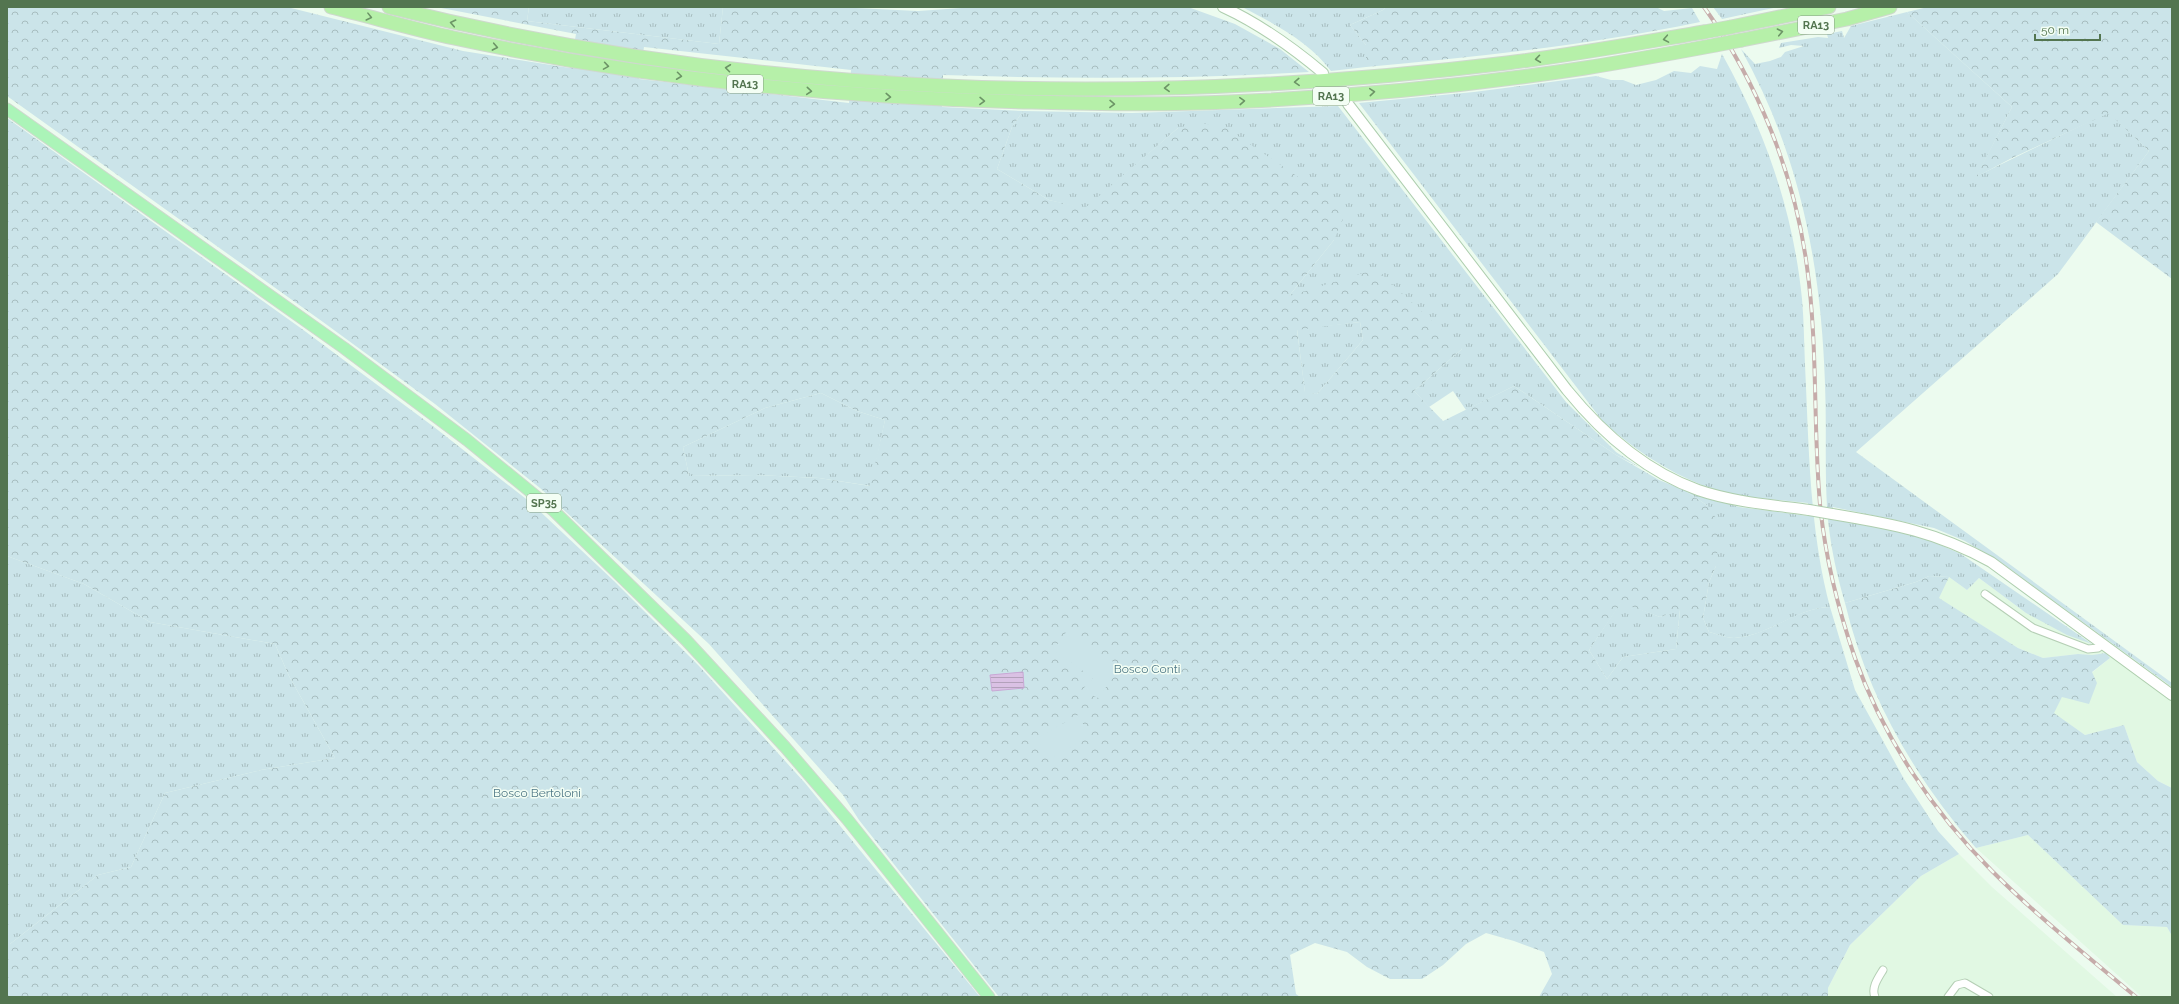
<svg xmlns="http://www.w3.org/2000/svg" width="2179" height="1004" viewBox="0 0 2179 1004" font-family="Raleway,sans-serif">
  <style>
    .residential { fill: #e1f8e3 }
    .grass { fill: url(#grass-tufts) }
    .forest { fill: url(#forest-crowns); fill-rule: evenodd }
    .pitch { fill: #cbe4e9 }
    .water { fill: url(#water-rules); stroke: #c8a8d5 }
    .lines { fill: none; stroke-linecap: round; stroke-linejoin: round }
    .street-casing { stroke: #b5cfb5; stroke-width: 9 }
    .secondary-casing { stroke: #aeceae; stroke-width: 12 }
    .primary-casing { stroke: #cfd8ce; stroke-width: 13 }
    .highway-casing { stroke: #cfd8ce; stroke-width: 15 }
    .street { stroke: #fff; stroke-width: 7 }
    .secondary { stroke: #fff; stroke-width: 10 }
    .primary { stroke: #abf4b8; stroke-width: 11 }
    .highway { stroke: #b6f0a9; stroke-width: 13 }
    .rail-casing { stroke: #c6acaa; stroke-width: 4 }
    .rail { stroke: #f3fef4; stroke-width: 2.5; stroke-dasharray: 8; stroke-linecap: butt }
    .secondary-bridge-casing { stroke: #aeceae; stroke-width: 12; stroke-linecap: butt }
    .highway-bridge-casing { stroke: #cfd8ce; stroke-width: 15; stroke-linecap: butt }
    .secondary-bridge { stroke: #fff; stroke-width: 10 }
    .highway-bridge { stroke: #b6f0a9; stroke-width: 13 }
    .oneway { stroke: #6c9466 }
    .labels { text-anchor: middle; stroke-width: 3; stroke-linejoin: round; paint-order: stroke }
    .shield { fill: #f3fef4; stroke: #839e81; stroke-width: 1 }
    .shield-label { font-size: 11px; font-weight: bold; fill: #537550 }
    .park-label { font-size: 12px; fill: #4f7886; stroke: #f3fef4 }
  </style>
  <defs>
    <pattern id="grass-tufts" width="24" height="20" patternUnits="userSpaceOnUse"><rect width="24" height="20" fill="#cbe4e9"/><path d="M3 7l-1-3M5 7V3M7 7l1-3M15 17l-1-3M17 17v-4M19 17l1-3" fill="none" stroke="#a7bdbf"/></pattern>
    <pattern id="forest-crowns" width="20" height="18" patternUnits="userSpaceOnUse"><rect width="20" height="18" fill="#cbe4e9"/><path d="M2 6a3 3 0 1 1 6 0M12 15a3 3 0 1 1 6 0" fill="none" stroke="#a7bdbf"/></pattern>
    <pattern id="water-rules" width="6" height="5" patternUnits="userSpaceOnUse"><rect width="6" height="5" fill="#dac1e4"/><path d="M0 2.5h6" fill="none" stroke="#b3a1bb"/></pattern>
  </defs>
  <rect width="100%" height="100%" fill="#ecfbef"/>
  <g class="residential">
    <path d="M1949,577l18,13 12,-12 47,35 66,31 14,-5 66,48v101l-14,-7 -21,-19 -13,-37 -39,10 -32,-22 9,-16 48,-39 -4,-5 -14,2 -14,-1 -35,4 -25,-10 -80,-50z"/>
    <path d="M2028,835l95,90 44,2 5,9v61h-30l-166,-149z"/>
    <path d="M1959,854l33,33 125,110h-289v-9l22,-43 71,-69z"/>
  </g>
  <g class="grass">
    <path d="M529,7h194l-4,37 -192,-23z"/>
    <path d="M1242,7h144l-3,3 -33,15 16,20v22l-35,4c-21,-29 -58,-48 -89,-64z"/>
    <path d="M1713,7h65l-56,12z"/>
    <path d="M1907,12l105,95 -35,69 132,-64 40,39 -91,123 -202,178 316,231v4l-170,-124 -37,-22 -31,-13 -101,-21 -1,12 65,11 32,10 32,14 131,90 -25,-9 -41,-22 -47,-35 -12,12 -18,-13 -20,-1 -13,6 -71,21c-8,-27 -14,-55 -17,-83 -4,-45 -1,-91 -3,-136 -4,-120 -25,-229 -84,-335l14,15 15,-3 11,-4 4,-5 19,-6 -13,-1 -12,3 2,-5 37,-6 10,1 -1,-4 15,-3 2,7 7,-12z"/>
    <path d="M1722,54c43,77 71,156 80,245 2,22 2,44 3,66 4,81 4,163 25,242 -34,1 -61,29 -96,31 -8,0 -17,-4 -25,-6l-6,-14 6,-36 7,-16 -8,-60 -24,-16 55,17 69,9v-13c-35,-4 -73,-5 -106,-18 -36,-14 -69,-37 -98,-62l-245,-320 115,-11 122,-16 15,4h12l13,5 20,-5 18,-9 17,2 9,-7 17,3z"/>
    <path d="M1338,106l228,296 50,50 23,15 -23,-12 -102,-69 -48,24 -13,-19 -24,16 -15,-16 48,-42 -173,-53 45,-56 -156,-112 -93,81 -36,-9 -52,-31 15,-42 11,-16 109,2z"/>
    <path d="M1360,322l3,18 -46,54 -12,-1 -8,-64z"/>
    <path d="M821,393l36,18 28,9 -14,66 -52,-8 -64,-3 -66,1 -6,-29 82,-39z"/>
    <path d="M7,556l77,28 66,38 125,22 14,32 46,82 -74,12 -96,23 -34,74 -33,8 -88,69h-3z"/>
    <path d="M1621,602l39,15 20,-8 -4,40 -53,8 -16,22 -18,-29z"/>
  </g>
  <g class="forest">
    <path d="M7,7h280l176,44 107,17 6,-34 -140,-27h93l-2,14 192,23 4,-37h112l83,4 58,-4h212l47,17 45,25 29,23c-122,7 -243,7 -366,3l-1,32 81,4 -11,16 -15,42 52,31 36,8 93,-80 21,-5 24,3 124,84 -13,30 -45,56 87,-27 86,80 -48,42 29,30 71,-35 102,69 43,25 25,10 24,16 10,15v26l-2,19 -7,16 -6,36 6,14c8,2 17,6 25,6 35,-2 61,-30 96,-31l25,83 49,89 34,52 21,23 -38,22 -71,69 -22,43v9h-297h8l13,-23 -8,-22 -30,-11 -28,-8 -20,11 -23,21 -21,14h-32l-23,-12 -20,-15 -32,-9 -25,12 6,39 4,3h-301l-140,-177 -16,-25 -134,-151 -169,-156 -105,-84 -112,-82 -316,-226zM644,47l207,23 -2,33 -210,-24zM1360,322l3,18 -46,54 -12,-2 -8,-62zM821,393l36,18 28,9 -15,66 -51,-8 -64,-3 -66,1 -6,-29 82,-39zM1621,603l39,14 20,-7 -4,39 -53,8 -16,22 -18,-29z"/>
    <path d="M1386,7h270l8,4 28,-3 8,14c-111,23 -222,35 -334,45v-22l-16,-20 33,-15z"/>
    <path d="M1928,7h244v272l-76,-57 53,-71 -40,-38 -99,46 -34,18 36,-70 -105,-95z"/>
    <path d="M7,118l295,211 132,98 96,75 84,79 85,85 106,117 175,214h-973v-53h3l88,-69 33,-8 34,-74 96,-23 74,-12 -46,-82 -14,-32 -125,-22 -66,-38 -77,-28z"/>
    <path d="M1929,576l20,1 -10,21 79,50 25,10 35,-4 14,1 14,-2 4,5 -18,14 5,11 -8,21 -27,-7 -8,16 31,22 39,-10 13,37 21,19 14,7v148l-5,-9 -44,-2 -95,-90 -52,13c-62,-71 -109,-153 -131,-245l71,-21z"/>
  </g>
  <g class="pitch">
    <path d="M1067,631l54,36 -23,31 -16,-8 11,-12 -40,-28z"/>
    <path d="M1078,715l12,21 -41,23 -12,-21z"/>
  </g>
  <path class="water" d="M1023,672l1,16 -32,3 -2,-16z"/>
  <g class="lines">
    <defs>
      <g id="street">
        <path d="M1985,594l48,34 55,21 10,-1 5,-4"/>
        <path d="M1875,997c-4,-9 3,-19 8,-27"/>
        <path d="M1948,997l9,-12 8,-2 24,14"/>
      </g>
      <g id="secondary">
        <path d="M1223,7c37,17 69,40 100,66"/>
        <path d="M1348,104l219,286c35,43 78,81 131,100 35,12 74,15 111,20"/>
        <path d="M1832,514c61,10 105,18 159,48l181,133"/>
      </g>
      <path id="primary" d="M7,109l337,239 123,92 87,71 132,129 99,107 62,72 142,178"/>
      <g id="highway">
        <path d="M331,7c41,10 82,22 123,31 190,41 384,60 578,64 65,2 131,3 197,0 119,-5 238,-16 356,-34 44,-7 88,-15 131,-23"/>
        <path d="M389,7c364,91 747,101 1118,56 66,-8 132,-20 197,-31"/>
        <path d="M1731,27l98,-20"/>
        <path d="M1742,40l105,-21 43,-12"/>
      </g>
    </defs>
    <use href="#street" class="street-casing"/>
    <use href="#secondary" class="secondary-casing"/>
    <use href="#primary" class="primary-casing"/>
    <use href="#highway" class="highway-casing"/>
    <use href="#street" class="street"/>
    <use href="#secondary" class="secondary"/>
    <use href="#primary" class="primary"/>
    <use href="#highway" class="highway"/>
    <defs>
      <path id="rail" d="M1704,7c54,76 91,168 103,260 11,79 6,159 13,237 5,52 18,105 35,154 28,79 78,154 137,213 45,45 95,85 144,126"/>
    </defs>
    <use href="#rail" class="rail-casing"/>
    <use href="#rail" class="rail"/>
    <defs>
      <path id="secondary-bridge" d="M1809,510l23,4"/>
      <g id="highway-bridge">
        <path d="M1704,32l27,-5"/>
        <path d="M1716,45l26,-5"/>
      </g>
    </defs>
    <use href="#secondary-bridge" class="secondary-bridge-casing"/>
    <use href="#highway-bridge" class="highway-bridge-casing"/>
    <use href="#secondary-bridge" class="secondary-bridge"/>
    <use href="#highway-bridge" class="highway-bridge"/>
  </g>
  <defs><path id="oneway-chevron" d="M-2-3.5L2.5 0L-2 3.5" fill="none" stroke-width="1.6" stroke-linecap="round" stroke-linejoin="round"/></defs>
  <g class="oneway">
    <use href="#oneway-chevron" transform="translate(369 17) rotate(14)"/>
    <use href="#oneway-chevron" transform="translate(453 23) rotate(-168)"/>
    <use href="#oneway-chevron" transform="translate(1780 32) rotate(-12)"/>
    <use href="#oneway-chevron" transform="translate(1666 39) rotate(170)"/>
    <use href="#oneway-chevron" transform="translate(495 47) rotate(11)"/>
    <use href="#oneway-chevron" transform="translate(1538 59) rotate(172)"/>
    <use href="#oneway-chevron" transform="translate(606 66) rotate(9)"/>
    <use href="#oneway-chevron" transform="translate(728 68) rotate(-173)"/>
    <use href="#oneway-chevron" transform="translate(679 76) rotate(7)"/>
    <use href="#oneway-chevron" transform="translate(1297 82) rotate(177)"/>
    <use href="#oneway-chevron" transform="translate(1167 88) rotate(178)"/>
    <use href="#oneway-chevron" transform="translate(809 91) rotate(5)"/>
    <use href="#oneway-chevron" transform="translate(1372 92) rotate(-5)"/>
    <use href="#oneway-chevron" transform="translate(888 97) rotate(3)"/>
    <use href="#oneway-chevron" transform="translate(982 101) rotate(1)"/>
    <use href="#oneway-chevron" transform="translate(1242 101) rotate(-3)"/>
    <use href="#oneway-chevron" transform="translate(1112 104) rotate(1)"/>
  </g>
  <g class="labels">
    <g class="shield">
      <rect x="1798" y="16" width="36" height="18" rx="3"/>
      <rect x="727" y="75" width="36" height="18" rx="3"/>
      <rect x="1313" y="87" width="36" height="18" rx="3"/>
      <rect x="527" y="494" width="34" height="18" rx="3"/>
    </g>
    <g class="shield-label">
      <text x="1816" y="29">RA13</text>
      <text x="745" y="88">RA13</text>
      <text x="1331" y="100">RA13</text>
      <text x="544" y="507">SP35</text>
    </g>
    <g class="park-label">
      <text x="1147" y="673">Bosco Conti</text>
      <text x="537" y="797">Bosco Bertoloni</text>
    </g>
  </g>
  <rect width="2179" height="1004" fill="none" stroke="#537550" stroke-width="16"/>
  <path d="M2035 34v6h65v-6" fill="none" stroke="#537550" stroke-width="2"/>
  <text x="2041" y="34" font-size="12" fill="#537550" stroke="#f3fef4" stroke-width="3" paint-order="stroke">50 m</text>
</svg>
